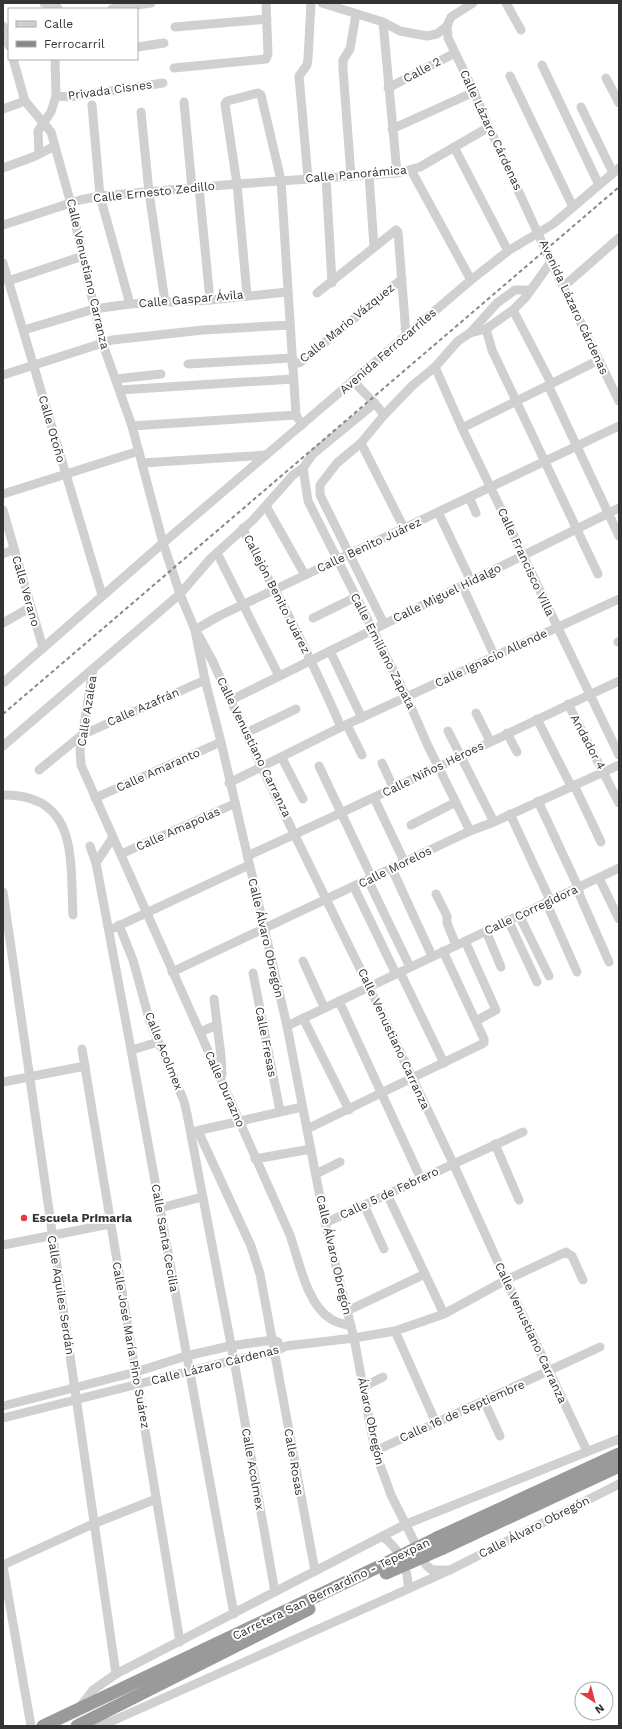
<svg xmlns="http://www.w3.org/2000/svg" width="622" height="1729" viewBox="0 0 622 1729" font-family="'Work Sans',sans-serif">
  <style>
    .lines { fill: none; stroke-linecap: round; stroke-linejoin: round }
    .minor { stroke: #d0d0d0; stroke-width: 9 }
    .highway { stroke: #9a9a9a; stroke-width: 13 }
    .rail { stroke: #888; stroke-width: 2; stroke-dasharray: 4 3; stroke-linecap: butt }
    .highway-bridge { stroke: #9a9a9a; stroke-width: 13 }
    .poi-dot { fill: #e63946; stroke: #fff; stroke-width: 1.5 }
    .labels { text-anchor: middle; stroke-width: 4; stroke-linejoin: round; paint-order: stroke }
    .street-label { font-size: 12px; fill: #333; stroke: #fff }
    .poi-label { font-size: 12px; font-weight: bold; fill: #333; stroke: #fff; text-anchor: start }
  </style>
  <rect width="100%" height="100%" fill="#fff"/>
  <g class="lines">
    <g class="minor">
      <path d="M44,3l14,5"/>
      <path d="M322,3l61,19 17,9 27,5 10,-2 10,-8 4,-9 22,-14"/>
      <path d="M506,3l15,27"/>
      <path d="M112,9l39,-6"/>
      <path d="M383,22l14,151"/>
      <path d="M3,26l6,20"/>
      <path d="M447,26l1,12 26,54 15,35 62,135 68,139"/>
      <path d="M175,27l92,-8"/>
      <path d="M137,47l27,-4"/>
      <path d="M13,59l12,42 26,31 20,72 31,138 30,84 31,117 17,51 15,36 10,50 16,62 66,284 38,197 29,115 21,113 16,44 35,70 6,5h18"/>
      <path d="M542,65l57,120"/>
      <path d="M174,68l92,-9 2,-5 -2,-51"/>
      <path d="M510,76l63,131"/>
      <path d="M606,78l13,25"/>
      <path d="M388,88l67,-35"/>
      <path d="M56,96l14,1 93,-14"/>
      <path d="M184,102l8,86"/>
      <path d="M92,105l8,91 30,108"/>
      <path d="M581,107l32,66"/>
      <path d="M3,109l22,-8"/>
      <path d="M141,112l8,80 16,110"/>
      <path d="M392,129l82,-37"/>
      <path d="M454,147l54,104"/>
      <path d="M39,154l-1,-23 13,-19 5,-16 -1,-37"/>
      <path d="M3,168l30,-11 22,-11"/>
      <path d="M411,170l60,110"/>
      <path d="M369,175l5,72"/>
      <path d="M351,176l-8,-107v-9l7,-11 6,-35"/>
      <path d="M326,177l6,106"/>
      <path d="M308,178l-9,-102 8,-11 1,-6 3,-56"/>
      <path d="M199,187l11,113"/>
      <path d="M3,225l77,-25 20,-4 137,-12 160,-11 23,-6 69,-40"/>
      <path d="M3,263l99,332"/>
      <path d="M8,281l75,-25"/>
      <path d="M564,286l55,-48"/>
      <path d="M317,293l79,-63 2,2 8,103"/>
      <path d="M247,295l-10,-111 -12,-80 2,-3 31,-8 3,2 20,85 15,235 6,10"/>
      <path d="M513,310l38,73"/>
      <path d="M486,329l6,21 106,224"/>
      <path d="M24,330l70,-21 36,-5 80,-4 77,-8"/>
      <path d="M470,333l27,-30 18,-13h15"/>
      <path d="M188,364l104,-6"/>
      <path d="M292,365l9,-3 101,-83"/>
      <path d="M435,367l27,61 157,327"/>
      <path d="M3,375l109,-35 91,-10 87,-5"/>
      <path d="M116,379l45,-5"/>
      <path d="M353,380c10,13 22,22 31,35"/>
      <path d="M548,385l71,151"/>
      <path d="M120,390l173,-11"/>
      <path d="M132,426l164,-11"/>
      <path d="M462,428l137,-68"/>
      <path d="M361,443l43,85"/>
      <path d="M142,463l124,-8"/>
      <path d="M303,468l5,33 99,197 21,48 42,85"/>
      <path d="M3,494l136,-43"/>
      <path d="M469,497l7,16"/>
      <path d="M266,506l39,69"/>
      <path d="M3,510l40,138"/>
      <path d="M438,512l33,69"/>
      <path d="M243,528c11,28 26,51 40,77 21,40 40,81 58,122"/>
      <path d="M217,553l62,123"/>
      <path d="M3,554l11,-5"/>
      <path d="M462,585l33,72"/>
      <path d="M313,618l43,-21"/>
      <path d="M3,623l28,-16"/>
      <path d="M384,624l-64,-129v-10l17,-22 24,-20 23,-28 29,-30 22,-18 23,-26 12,-8 16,-4 27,-19 12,-12 26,-36"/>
      <path d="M195,630l24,-14 400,-190"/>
      <path d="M199,636l13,24 50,108 107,219 84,176 53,117 81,171"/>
      <path d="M618,642h1"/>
      <path d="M330,651l32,67"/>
      <path d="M93,670l-13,80 1,15 209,470c9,26 17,70 41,84 5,4 14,5 20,7"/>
      <path d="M3,683l160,-140 308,-263 37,-29 45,-27 66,-56"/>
      <path d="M231,700l388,-192"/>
      <path d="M568,704l51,99"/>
      <path d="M476,713l14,28"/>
      <path d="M537,719l34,67"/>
      <path d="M347,725l15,30"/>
      <path d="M448,731l46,91"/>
      <path d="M246,733l50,-24"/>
      <path d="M507,733l10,19"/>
      <path d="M3,746l177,-152 31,-36 42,-38 40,-45 10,-7 10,-14 62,-51"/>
      <path d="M282,758l21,41"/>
      <path d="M382,763l11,24"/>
      <path d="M319,766l53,112"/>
      <path d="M39,770l43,-35 123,-55"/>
      <path d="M229,783l112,-56 278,-128"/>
      <path d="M574,785l27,57"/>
      <path d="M3,795c76,-1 67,65 70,120"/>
      <path d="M95,798l126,-56"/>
      <path d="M374,798l31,65"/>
      <path d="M538,801l40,86 2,9 29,66"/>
      <path d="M510,814l40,86"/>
      <path d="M411,825l45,-23"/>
      <path d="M90,846l6,17c48,250 91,501 138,751"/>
      <path d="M121,854l113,-50"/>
      <path d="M247,856c125,-56 248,-117 372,-175"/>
      <path d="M96,863l17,-26"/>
      <path d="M392,869l40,87"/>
      <path d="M599,878l20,41"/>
      <path d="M368,880l42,87"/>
      <path d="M354,887l42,87"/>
      <path d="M3,892l113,782"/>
      <path d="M436,894l11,22v7l9,22"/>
      <path d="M546,902l31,70"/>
      <path d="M519,915l30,61"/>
      <path d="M508,920l29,62"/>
      <path d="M119,925l14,35 17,62 34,79 3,13 47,246 41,232"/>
      <path d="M114,928l135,-63"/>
      <path d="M486,931l15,36"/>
      <path d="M465,941l31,69 -20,11"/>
      <path d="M303,961l21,46"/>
      <path d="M172,972l298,-141 24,-9 125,-57"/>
      <path d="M400,972l44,91"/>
      <path d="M253,973l27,138"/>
      <path d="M214,999l7,57 1,19"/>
      <path d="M339,1001l82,178"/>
      <path d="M303,1018l46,92"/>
      <path d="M287,1026l332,-158"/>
      <path d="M200,1032l17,-7"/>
      <path d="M82,1049l98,593"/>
      <path d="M132,1050l26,-8"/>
      <path d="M3,1082l82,-16"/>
      <path d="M307,1129l177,-86v-4l-41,-88"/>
      <path d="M198,1131l53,115 9,28 55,297"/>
      <path d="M192,1132l110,-25"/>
      <path d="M495,1144l24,56"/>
      <path d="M255,1159l56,-10"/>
      <path d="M316,1174l24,-12"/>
      <path d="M387,1194l57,120"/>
      <path d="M364,1205l20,44"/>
      <path d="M160,1208l42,-11"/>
      <path d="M325,1223l198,-91"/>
      <path d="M3,1245l107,-21"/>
      <path d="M347,1311l78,-37"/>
      <path d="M395,1331l41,92"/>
      <path d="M363,1387l20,-10"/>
      <path d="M484,1401l16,35"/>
      <path d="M3,1406l133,-34 50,-16 44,-10 43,-6 5,2"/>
      <path d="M3,1418l231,-58 40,-8 12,-6 68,-8 41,-7 49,-17 62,-34 60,-28 6,4 11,24"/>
      <path d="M375,1451l225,-104"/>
      <path d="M383,1537c16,11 26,32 25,52"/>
      <path d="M3,1565l90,-41 63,-25"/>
      <path d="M3,1566l28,160"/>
      <path d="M79,1708l14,-18 23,-16 288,-149 215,-86"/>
      <path d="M89,1721l21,1 298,-133 42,-19 169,-86"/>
    </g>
    <g class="highway">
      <path d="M437,1538l182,-84"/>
      <path d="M443,1548l176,-82"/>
      <path d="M43,1726l337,-160"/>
      <path d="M77,1726l232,-117"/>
    </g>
    <path class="rail" d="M3,714l616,-527"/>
    <g class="highway-bridge">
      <path d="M380,1566l57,-28"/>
      <path d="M386,1573l57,-25"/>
    </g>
  </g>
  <circle class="poi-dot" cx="24" cy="1218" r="4"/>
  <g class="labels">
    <g class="street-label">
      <text transform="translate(422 70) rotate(-28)" y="4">Calle 2</text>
      <text transform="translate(110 90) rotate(-8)" y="4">Privada Cisnes</text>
      <text transform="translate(491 130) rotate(65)" y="4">Calle Lázaro Cárdenas</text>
      <text transform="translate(356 174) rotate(-5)" y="4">Calle Panorámica</text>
      <text transform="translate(154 192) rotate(-6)" y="4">Calle Ernesto Zedillo</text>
      <text transform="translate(88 274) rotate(77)" y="4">Calle Venustiano Carranza</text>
      <text transform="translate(191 299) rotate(-5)" y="4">Calle Gaspar Ávila</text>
      <text transform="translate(574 307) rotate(65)" y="4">Avenida Lázaro Cárdenas</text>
      <text transform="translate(347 323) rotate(-39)" y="4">Calle Mario Vázquez</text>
      <text transform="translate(388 351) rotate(-41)" y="4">Avenida Ferrocarriles</text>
      <text transform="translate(52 429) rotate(74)" y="4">Calle Otoño</text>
      <text transform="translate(369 545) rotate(-25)" y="4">Calle Benito Juárez</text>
      <text transform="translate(526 562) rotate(65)" y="4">Calle Francisco Villa</text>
      <text transform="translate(26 591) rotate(74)" y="4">Calle Verano</text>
      <text transform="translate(447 593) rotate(-26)" y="4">Calle Miguel Hidalgo</text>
      <text transform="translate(277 594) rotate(63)" y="4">Callejón Benito Juárez</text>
      <text transform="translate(383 651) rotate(63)" y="4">Calle Emiliano Zapata</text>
      <text transform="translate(491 658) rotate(-25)" y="4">Calle Ignacio Allende</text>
      <text transform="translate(143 707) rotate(-24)" y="4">Calle Azafrán</text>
      <text transform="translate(87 711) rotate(-81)" y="4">Calle Azalea</text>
      <text transform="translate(588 742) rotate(62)" y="4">Andador 4</text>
      <text transform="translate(254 747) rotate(64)" y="4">Calle Venustiano Carranza</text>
      <text transform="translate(433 769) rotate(-26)" y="4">Calle Niños Héroes</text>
      <text transform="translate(158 770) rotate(-24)" y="4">Calle Amaranto</text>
      <text transform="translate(178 829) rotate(-24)" y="4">Calle Amapolas</text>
      <text transform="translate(395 867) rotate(-26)" y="4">Calle Morelos</text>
      <text transform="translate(531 910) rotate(-25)" y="4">Calle Corregidora</text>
      <text transform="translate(266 938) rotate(77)" y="4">Calle Álvaro Obregón</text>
      <text transform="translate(394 1039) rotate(65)" y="4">Calle Venustiano Carranza</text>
      <text transform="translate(266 1042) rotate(79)" y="4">Calle Fresas</text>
      <text transform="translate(164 1051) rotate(68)" y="4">Calle Acolmex</text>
      <text transform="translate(225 1089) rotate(66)" y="4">Calle Durazno</text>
      <text transform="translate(389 1193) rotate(-25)" y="4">Calle 5 de Febrero</text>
      <text transform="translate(165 1238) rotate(80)" y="4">Calle Santa Cecilia</text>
      <text transform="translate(334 1255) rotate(77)" y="4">Calle Álvaro Obregón</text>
      <text transform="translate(61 1295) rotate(81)" y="4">Calle Aquiles Serdán</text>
      <text transform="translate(531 1333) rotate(65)" y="4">Calle Venustiano Carranza</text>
      <text transform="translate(131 1345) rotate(80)" y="4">Calle José María Pino Suárez</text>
      <text transform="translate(215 1365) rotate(-14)" y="4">Calle Lázaro Cárdenas</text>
      <text transform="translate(462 1411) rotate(-24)" y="4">Calle 16 de Septiembre</text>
      <text transform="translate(371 1421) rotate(78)" y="4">Álvaro Obregón</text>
      <text transform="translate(294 1462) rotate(80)" y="4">Calle Rosas</text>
      <text transform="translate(253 1469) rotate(80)" y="4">Calle Acolmex</text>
      <text transform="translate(534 1527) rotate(-27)" y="4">Calle Álvaro Obregón</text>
      <text transform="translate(331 1589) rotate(-26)" y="4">Carretera San Bernardino - Tepexpan</text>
    </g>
    <g class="poi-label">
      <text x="32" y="1222">Escuela Primaria</text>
    </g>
  </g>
  <rect width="622" height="1729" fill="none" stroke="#333333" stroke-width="8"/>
  <rect x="8" y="8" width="130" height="52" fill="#ffffff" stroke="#adadad"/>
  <rect x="16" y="21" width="20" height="6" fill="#d0d0d0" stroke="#adadad"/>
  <text x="44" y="28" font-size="12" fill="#333333">Calle</text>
  <rect x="16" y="41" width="20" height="6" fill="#888888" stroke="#adadad"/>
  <text x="44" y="48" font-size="12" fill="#333333">Ferrocarril</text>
  <g transform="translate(594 1701) rotate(144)"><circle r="19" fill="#ffffff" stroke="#adadad"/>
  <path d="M0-3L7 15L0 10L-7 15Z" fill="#e63946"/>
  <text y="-6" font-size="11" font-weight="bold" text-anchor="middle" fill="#333333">N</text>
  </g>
</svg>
